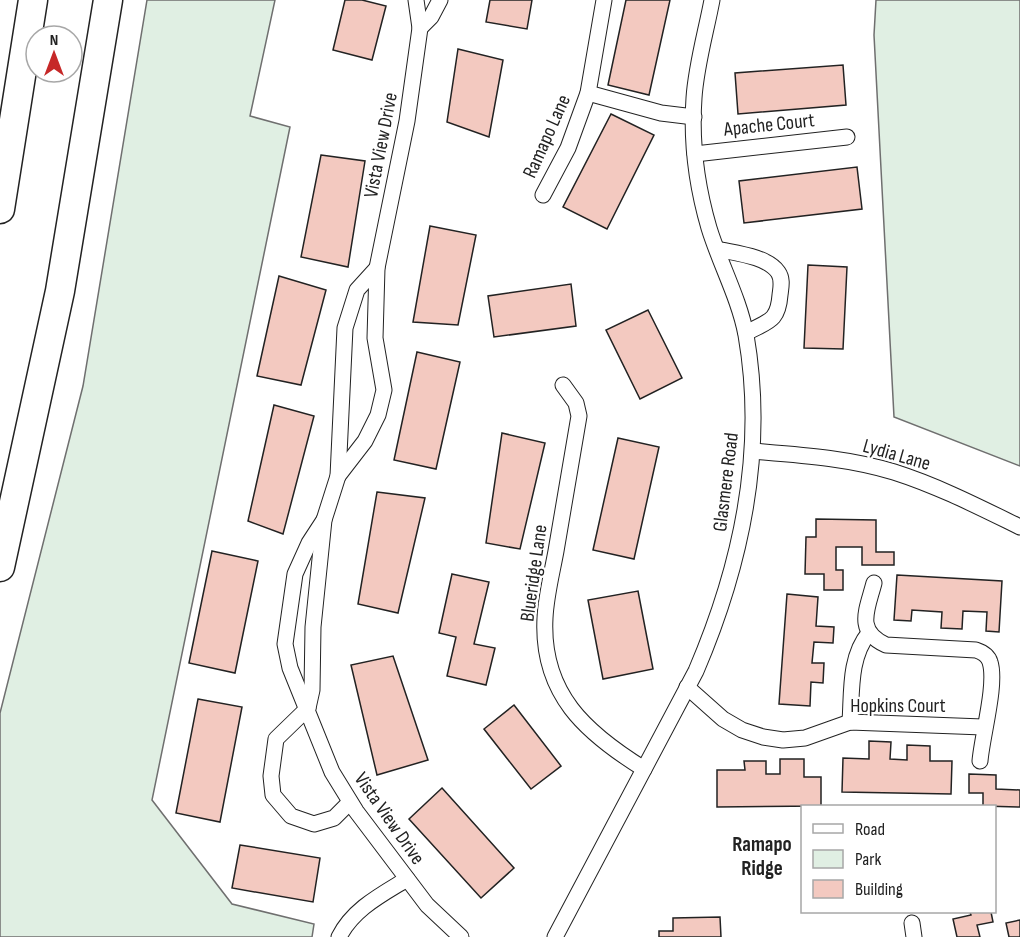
<svg xmlns="http://www.w3.org/2000/svg" width="1020" height="937" viewBox="0 0 1020 937" font-family="'Sofia Sans Condensed',sans-serif">
  <style>
    .green { fill: #e0efe3; stroke: #6f6f6f; stroke-width: 1.5 }
    .building { fill: #f3c9c0; stroke: #222; stroke-width: 1.5 }
    .lines { fill: none; stroke-linecap: round; stroke-linejoin: round }
    .minor-casing { stroke: #222; stroke-width: 17 }
    .motorway-casing { stroke: #222; stroke-width: 31 }
    .minor { stroke: #fff; stroke-width: 15 }
    .motorway { stroke: #fff; stroke-width: 28 }
    .labels { text-anchor: middle; stroke-width: 4.5; stroke-linejoin: round; paint-order: stroke }
    .street-label { font-size: 20px; fill: #222; stroke: #fff }
    .neighbourhood-label { font-size: 21px; font-weight: bold; fill: #222; stroke: #fff }
  </style>
  <rect width="100%" height="100%" fill="#fff"/>
  <g class="green">
    <path d="M147,0h128l-25,116 40,11 -138,673 80,104 82,20 -2,13h-312v-224l83,-327z"/>
    <path d="M876,0h144v466l-126,-49 -20,-382z"/>
  </g>
  <g class="building">
    <path d="M345,0h17l24,6 -14,54 -39,-10z"/>
    <path d="M490,0h42l-5,29 -41,-7z"/>
    <path d="M626,0h44l-21,95 -41,-10z"/>
    <path d="M458,49l45,11 -14,77 -42,-15z"/>
    <path d="M843,65l3,40 -108,9 -3,-41z"/>
    <path d="M611,114l43,21 -47,94 -44,-22z"/>
    <path d="M321,155l44,6 -17,106 -47,-10z"/>
    <path d="M857,167l5,42 -118,14 -5,-42z"/>
    <path d="M430,226l46,9 -18,90 -45,-3z"/>
    <path d="M808,265l39,2 -4,82 -39,-1z"/>
    <path d="M279,276l47,14 -25,95 -44,-9z"/>
    <path d="M571,284l5,42 -82,11 -6,-41z"/>
    <path d="M648,310l34,68 -42,21 -34,-69z"/>
    <path d="M417,352l43,10 -24,107 -42,-9z"/>
    <path d="M274,405l40,11 -31,118 -35,-13z"/>
    <path d="M502,433l43,10 -25,106 -34,-6z"/>
    <path d="M618,438l41,9 -25,112 -41,-9z"/>
    <path d="M377,492l48,6 -27,115 -40,-9z"/>
    <path d="M816,519l60,1v32h18v13h-32v-18h-26v23h7v20h-19v-16h-19l1,-37h10z"/>
    <path d="M212,551l46,10 -23,112 -46,-10z"/>
    <path d="M452,574l37,8 -15,62 21,4 -9,37 -39,-9 9,-39 -17,-4z"/>
    <path d="M897,575l105,6 -3,51 -13,-1 1,-19 -24,-1 -1,18 -21,-1 1,-16 -30,-2 -1,11 -17,-1z"/>
    <path d="M638,591l15,78 -50,10 -15,-79z"/>
    <path d="M787,594l31,3 -2,29 18,1 -1,16 -19,-1 -2,21h12l-1,20 -12,-1 -1,24 -31,-2z"/>
    <path d="M393,656l35,104 -51,15 -26,-110z"/>
    <path d="M198,699l44,8 -22,115 -44,-9z"/>
    <path d="M514,705l47,61 -30,23 -47,-60z"/>
    <path d="M869,741l22,1 -1,17 17,1v-15l23,1v15h22l-1,33 -109,-2 1,-34 26,1z"/>
    <path d="M780,759h24v18h17v29l-104,1v-37h28l-1,-9h22v13h14z"/>
    <path d="M969,774l27,1v14l24,1v17l-37,-1v-13h-14z"/>
    <path d="M442,788l72,80 -33,30 -72,-79z"/>
    <path d="M240,845l80,13 -7,44 -81,-14z"/>
    <path d="M970,912h21l2,10 -16,3 3,12h-23l-4,-18 18,-4z"/>
    <path d="M720,917l1,20h-62v-6h14v-13z"/>
    <path d="M1020,920v17h-11l-3,-14z"/>
  </g>
  <g class="lines">
    <defs>
      <g id="minor">
        <path d="M420,28l11,-11 9,-17"/>
        <path d="M588,93l73,20 33,4"/>
        <path d="M695,154l152,-17"/>
        <path d="M543,195l25,-47 20,-55 16,-93"/>
        <path d="M717,249c17,4 50,7 61,23 5,7 3,15 2,23 -2,27 -12,26 -34,38"/>
        <path d="M563,385l13,18 3,13c-8,45 -15,90 -23,135 -4,22 -10,45 -11,67 -4,76 41,115 99,151"/>
        <path d="M753,451c48,4 95,7 141,21 44,14 85,35 126,55"/>
        <path d="M338,476l27,-35 13,-26 6,-25 -9,-52 2,-70 30,-147 13,-93 -4,-28"/>
        <path d="M324,520l-15,23 -14,31 -10,70 5,24 42,104 24,39 71,94 34,32"/>
        <path d="M874,583c-7,27 -19,48 12,62l90,5c6,2 12,5 14,12 7,22 -8,74 -10,99"/>
        <path d="M687,687l36,32 19,11 21,7 20,3 22,-2 45,-16 133,5"/>
        <path d="M308,708l4,-18 1,-63 11,-107 14,-44 7,-148 12,-38 20,-22"/>
        <path d="M308,708l-32,31 -5,37 2,19 18,21 23,8 20,-6 16,-16"/>
        <path d="M850,722c2,-30 -1,-65 19,-89"/>
        <path d="M912,923l2,14"/>
        <path d="M339,937c14,-28 42,-42 68,-58"/>
        <path d="M555,937l141,-266c45,-105 70,-221 50,-336 -7,-37 -26,-71 -37,-107 -12,-41 -18,-87 -15,-130 2,-32 12,-66 18,-98"/>
      </g>
      <g id="motorway">
        <path d="M0,209l33,-209"/>
        <path d="M0,567l60,-276 48,-291"/>
      </g>
    </defs>
    <use href="#minor" class="minor-casing"/>
    <use href="#motorway" class="motorway-casing"/>
    <use href="#minor" class="minor"/>
    <use href="#motorway" class="motorway"/>
  </g>
  <g class="labels">
    <g class="street-label">
      <text transform="translate(769 124) rotate(-6)" y="7">Apache Court</text>
      <text transform="translate(546 136) rotate(-66)" y="7">Ramapo Lane</text>
      <text transform="translate(380 145) rotate(-79)" y="7">Vista View Drive</text>
      <text transform="translate(897 454) rotate(16)" y="7">Lydia Lane</text>
      <text transform="translate(725 482) rotate(-83)" y="7">Glasmere Road</text>
      <text transform="translate(533 573) rotate(-82)" y="7">Blueridge Lane</text>
      <text x="898" y="712">Hopkins Court</text>
      <text transform="translate(390 818) rotate(55)" y="7">Vista View Drive</text>
    </g>
    <g class="neighbourhood-label">
      <text x="762" y="851">Ramapo<tspan x="762" dy="24">Ridge</tspan></text>
    </g>
  </g>
  <rect x="801" y="805" width="195" height="108" fill="#ffffff" stroke="#a7a7a7" stroke-width="1.5"/>
  <rect x="813" y="824" width="30" height="9" fill="#ffffff" stroke="#a7a7a7" stroke-width="1.5"/>
  <text x="855" y="835" font-size="18" fill="#222222">Road</text>
  <rect x="813" y="850" width="30" height="18" fill="#e0efe3" stroke="#a7a7a7" stroke-width="1.5"/>
  <text x="855" y="865" font-size="18" fill="#222222">Park</text>
  <rect x="813" y="880" width="30" height="18" fill="#f3c9c0" stroke="#a7a7a7" stroke-width="1.5"/>
  <text x="855" y="895" font-size="18" fill="#222222">Building</text>
  <g transform="translate(54 54)"><circle r="28" fill="#ffffff" stroke="#a7a7a7" stroke-width="1.5"/>
  <path d="M0-4.5L10 22L0 15L-10 22Z" fill="#c62828"/>
  <text y="-9" font-size="16" font-weight="bold" text-anchor="middle" fill="#222222">N</text>
  </g>
</svg>
